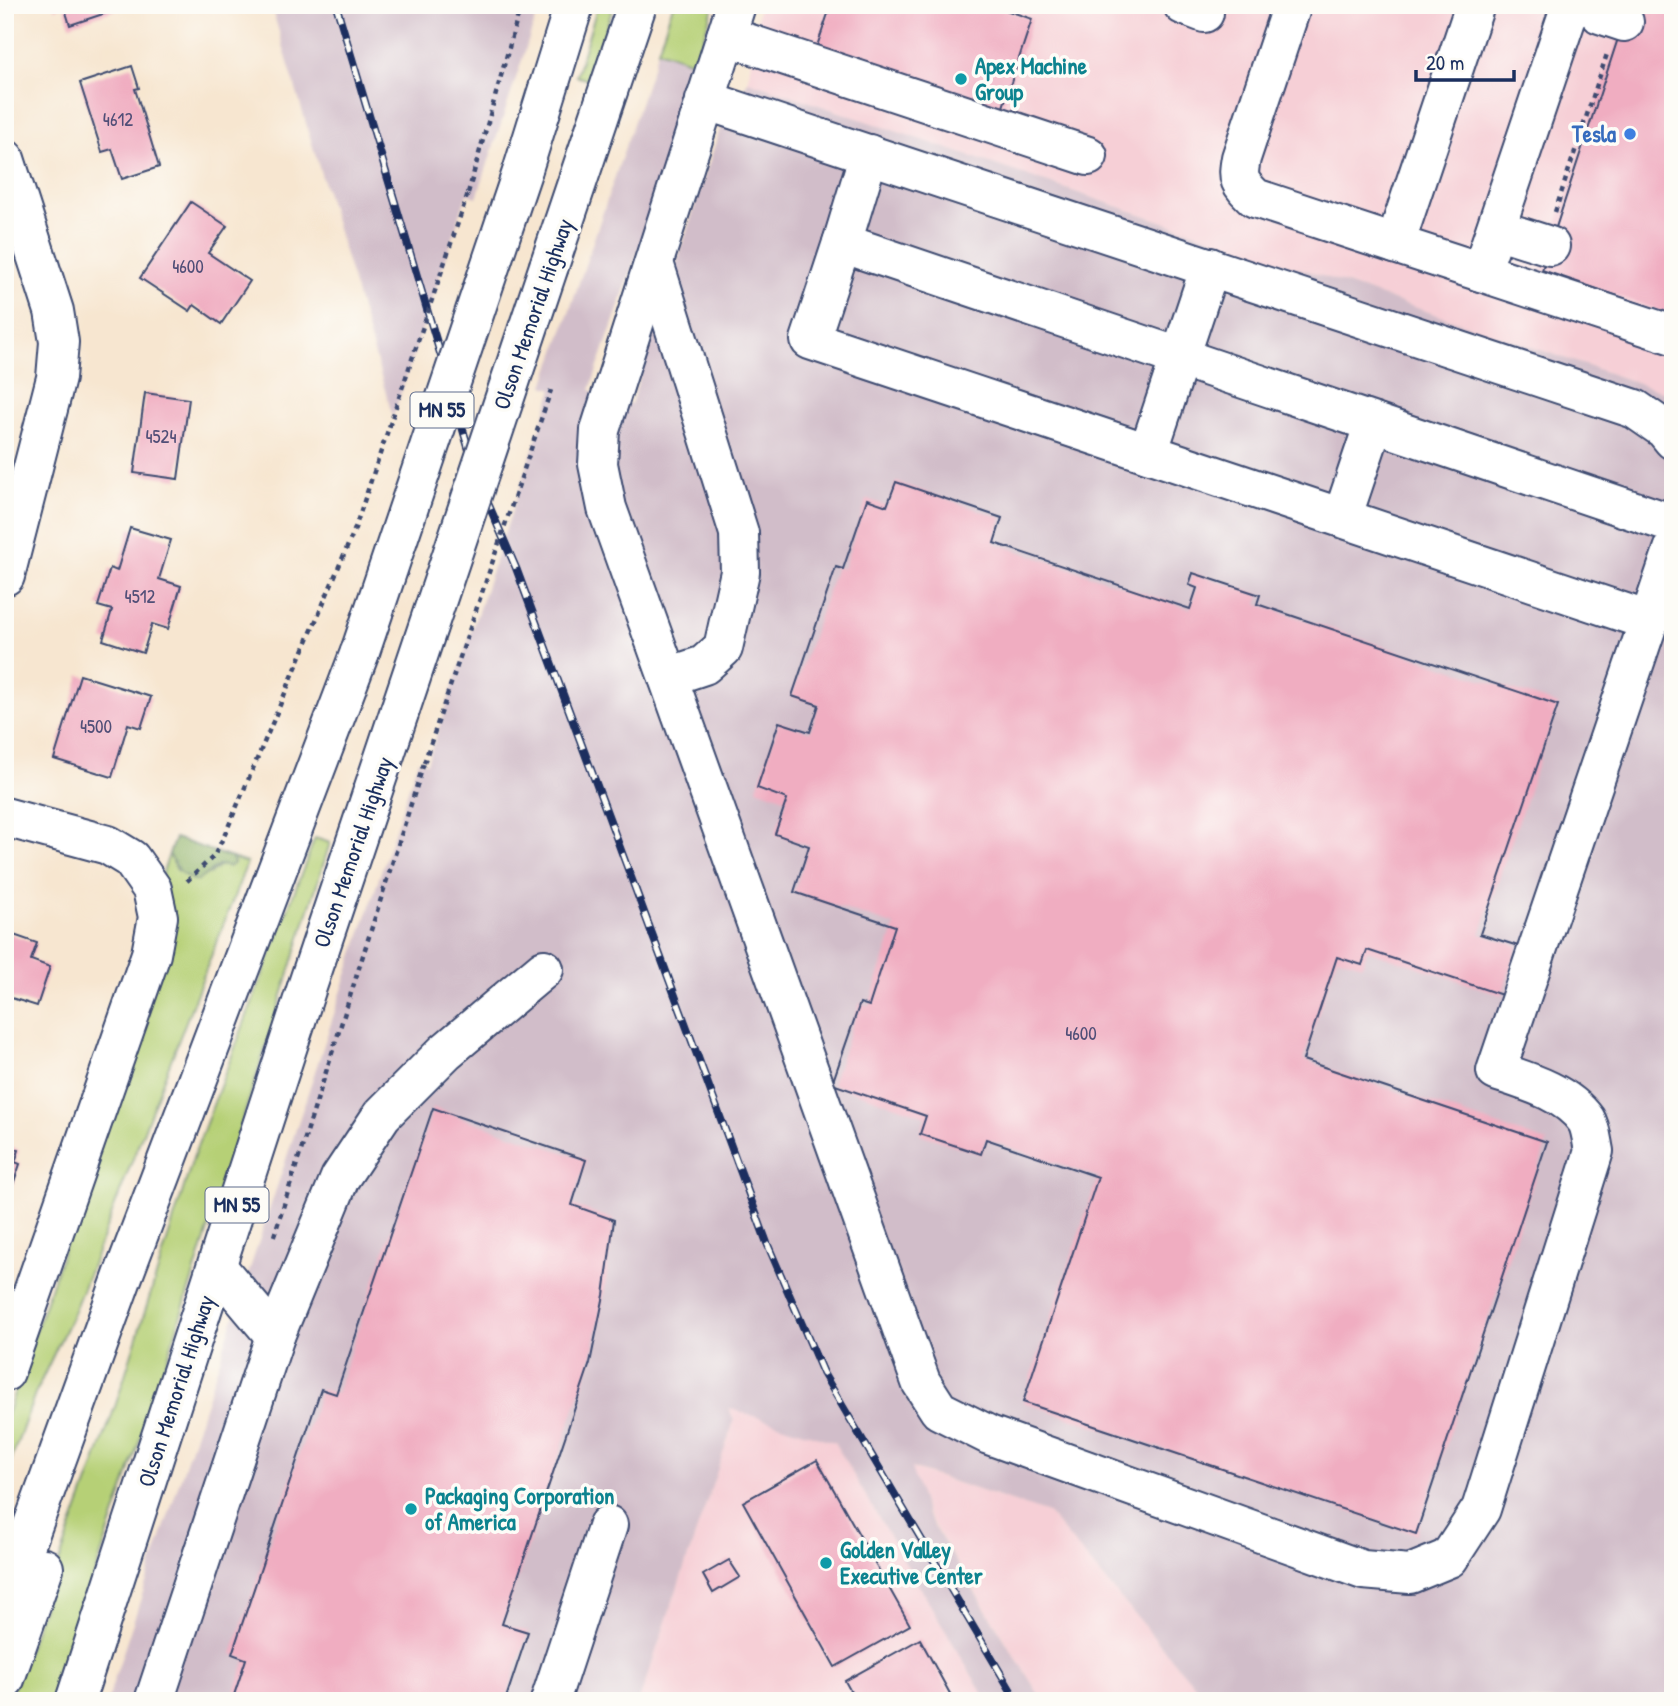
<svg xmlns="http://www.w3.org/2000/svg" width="1678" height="1706" viewBox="0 0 1678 1706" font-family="'Patrick Hand',sans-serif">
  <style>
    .built { fill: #f6cfd6 }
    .industrial { fill: #d1bdc9 }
    .green { fill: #b6d076; stroke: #68806a; stroke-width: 2 }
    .forest { fill: #90b267; stroke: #567062; stroke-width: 2 }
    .building { fill: #f0adc1 }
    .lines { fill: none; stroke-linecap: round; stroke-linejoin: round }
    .minor-casing { stroke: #3c4a6f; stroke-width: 42 }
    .major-casing { stroke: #3c4a6f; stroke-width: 42 }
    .path { stroke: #3c4a6f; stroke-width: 4.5; stroke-dasharray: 5 5; stroke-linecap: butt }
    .minor { stroke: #fff; stroke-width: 38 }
    .major { stroke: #fff; stroke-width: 38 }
    .rail-casing { stroke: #1b2f5e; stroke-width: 8 }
    .rail { stroke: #fdfcf7; stroke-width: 5; stroke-dasharray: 16; stroke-linecap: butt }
    .major-bridge-casing { stroke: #3c4a6f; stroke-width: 42; stroke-linecap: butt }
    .path-bridge { stroke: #3c4a6f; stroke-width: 4.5; stroke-dasharray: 5 5; stroke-linecap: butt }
    .major-bridge { stroke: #fff; stroke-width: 38 }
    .culture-dot { fill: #0f9aa8; stroke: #fdfcf7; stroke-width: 2.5 }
    .shop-dot { fill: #3f7fe0; stroke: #fdfcf7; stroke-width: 2.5 }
    .labels { text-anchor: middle; stroke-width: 7; stroke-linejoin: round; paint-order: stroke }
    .number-label { font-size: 19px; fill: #504e77 }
    .shield { fill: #fdfcf7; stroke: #5f6c8c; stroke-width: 2 }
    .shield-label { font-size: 21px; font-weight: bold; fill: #1b2f5e }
    .culture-label { font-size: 23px; font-weight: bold; fill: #0d838f; stroke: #fdfcf7; text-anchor: start }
    .shop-label { font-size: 23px; font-weight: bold; fill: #366cbe; stroke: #fdfcf7; text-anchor: end }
    .street-label { font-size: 23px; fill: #1b2f5e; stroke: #fdfcf7 }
  </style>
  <rect width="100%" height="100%" fill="#fdfcf7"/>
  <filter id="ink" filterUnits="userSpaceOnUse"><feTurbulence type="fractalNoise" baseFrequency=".0143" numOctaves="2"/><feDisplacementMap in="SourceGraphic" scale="14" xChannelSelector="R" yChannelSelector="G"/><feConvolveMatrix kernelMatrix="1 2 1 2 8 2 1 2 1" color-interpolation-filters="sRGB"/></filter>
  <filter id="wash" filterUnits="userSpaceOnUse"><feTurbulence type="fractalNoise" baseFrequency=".00686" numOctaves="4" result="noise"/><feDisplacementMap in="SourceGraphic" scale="28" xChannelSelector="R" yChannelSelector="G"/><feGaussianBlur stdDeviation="1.57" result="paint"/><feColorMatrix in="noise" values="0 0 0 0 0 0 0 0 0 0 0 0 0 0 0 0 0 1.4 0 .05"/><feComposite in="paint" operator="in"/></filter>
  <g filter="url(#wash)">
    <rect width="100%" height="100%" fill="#f7e6d0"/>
    <g class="built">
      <path d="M759,5h914v390l-925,-314z"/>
      <path d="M729,1407l105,35 153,259h-348l95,-280z"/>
      <path d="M910,1468l138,45 160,188h-165l-116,-187z"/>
    </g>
    <g class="industrial">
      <path d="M271,5h248l19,6 -61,186 -10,-3 -74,223z"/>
      <path d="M658,50l37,13 -53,176 -52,151 20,8 21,6 88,-272 29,-51 925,314v1306h-465l-160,-188 -137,-45 16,47 116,186h-56l-153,-259 -105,-34 5,13 -95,280h-532l311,-941 9,3 126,-374 -9,-3z"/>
    </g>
    <g class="green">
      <path d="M598,5h16l-26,75 -12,-4z"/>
      <path d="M673,5h41l-19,58 -37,-13z"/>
      <path d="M315,838l15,5 -159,504 -119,354h-43l107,-297 79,-252z"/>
      <path d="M169,854l8,16 33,4 11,-9 13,-2 -2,-5 15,5 -155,402 -19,48 -38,81 -30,83v-57l80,-233 78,-315z"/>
    </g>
    <path class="forest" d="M175,838l57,20 2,5 -6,4 -8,-2 -23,16c-16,-4 -21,-13 -28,-27z"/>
    <g id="blocks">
      <g class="building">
        <path d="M54,5h72l1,1 -57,19 -6,-19 -9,3z"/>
        <path d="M831,5h160l41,14 -30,91 -186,-61z"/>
        <path d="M1629,5h25l19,6v304l-131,-45z"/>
        <path d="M132,66l7,22 -4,1 24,78 -37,12 -10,-30 -10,3 -22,-69z"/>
        <path d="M191,202l36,24 -19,27 42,28 -29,43 -27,-19 -4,6 -50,-33z"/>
        <path d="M145,393l44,6 -11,80 -44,-6z"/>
        <path d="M896,482l106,36 -8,25 196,66 7,-21 -8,-3 4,-12 67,22 -3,9 301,101 -78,229 38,12 -16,49 -135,-45 -5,15 -25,-8 -34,103 244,82 -131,392 -393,-132 75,-225 -112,-38 -5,15 -61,-20 6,-18 -94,-32 28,-81 9,3 26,-80 -101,-34 15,-46 -34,-12 12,-35 -30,-11 22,-66 31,10 9,-27 -27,-9 44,-129 7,2 24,-70 20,7z"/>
        <path d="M130,528l41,12 -12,39 22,7 -13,43 -16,-5 -9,29 -40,-13 9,-30 -14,-4 12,-38 7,3z"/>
        <path d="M80,675l71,22 -10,31 -13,-4 -16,53 -58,-18z"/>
        <path d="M5,932l32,11 -6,17 19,7 -13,39 -32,-10z"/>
        <path d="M433,1108l153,52 -14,45 42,15 -10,75 -14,68 -88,261 26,8 -23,69h-273l14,-42 -14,-5 89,-265 15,5z"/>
        <path d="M5,1145l14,5 -4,12 5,2 -14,41z"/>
        <path d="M817,1460l93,165 -75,42 -92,-165z"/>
        <path d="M729,1560l11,17 -27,16 -10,-18z"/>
        <path d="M920,1639l34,62h-98l-11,-20z"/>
      </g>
    </g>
  </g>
  <g filter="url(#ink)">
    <use href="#blocks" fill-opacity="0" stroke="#3c4a6f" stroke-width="2"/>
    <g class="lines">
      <defs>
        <g id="minor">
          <path d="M736,5l-136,425 -2,34 9,44 314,874 18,28 50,25 374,135 47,4 39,-16 32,-49 113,-358c-2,-9 -3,-23 -8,-31 -20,-28 -60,-39 -90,-49l177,-521"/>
          <path d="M1183,5l21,8"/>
          <path d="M1292,5l-51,153c-4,22 -2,24 14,40l140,46"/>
          <path d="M1475,5l-80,239 86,28 90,-267"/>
          <path d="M1593,5l7,9 24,8"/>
          <path d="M726,36l362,120"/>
          <path d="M705,100l930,309 29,20 9,11"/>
          <path d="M869,154l-27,89 831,281"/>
          <path d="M5,159l49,152 5,31 -3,36 -51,198"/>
          <path d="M1496,229l54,17"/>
          <path d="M842,243l-32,97 532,178 32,-95"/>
          <path d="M654,263l85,270 1,39 -17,76 -19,17 -36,12"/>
          <path d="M1481,272l192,63"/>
          <path d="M1148,453l62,-186"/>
          <path d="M1342,518l307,103"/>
          <path d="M5,817l103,28 23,14 21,30 6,28 -7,37 -146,418"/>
          <path d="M217,1267l58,69"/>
          <path d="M154,1701l121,-365 65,-158 42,-63 63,-63 99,-83"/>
          <path d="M550,1701l58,-176"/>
        </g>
        <g id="major">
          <path d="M523,169l51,-164"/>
          <path d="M549,266l88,-261"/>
          <path d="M5,1602l118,-326 237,-624"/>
          <path d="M5,1679l39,-111"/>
          <path d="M75,1701l232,-714 93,-277"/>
        </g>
      </defs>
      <use href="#minor" class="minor-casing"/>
      <use href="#major" class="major-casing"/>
      <g class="path">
        <path d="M468,193l53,-188"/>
        <path d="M1555,212l52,-158"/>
        <path d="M187,881l27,-25 12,-24 128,-301"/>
        <path d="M274,1236l150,-473"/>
      </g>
      <use href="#minor" class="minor"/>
      <use href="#major" class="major"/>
      <defs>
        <path id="rail" d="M336,5l142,475 38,88 251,675 56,130 194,328"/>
      </defs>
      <use href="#rail" class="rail-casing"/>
      <use href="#rail" class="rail"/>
      <defs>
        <g id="major-bridge">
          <path d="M360,652l163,-483"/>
          <path d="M400,710l149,-444"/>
        </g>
      </defs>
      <use href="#major-bridge" class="major-bridge-casing"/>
      <g class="path-bridge">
        <path d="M354,531l114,-338"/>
        <path d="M424,763l127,-373"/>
      </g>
      <use href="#major-bridge" class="major-bridge"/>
    </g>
  </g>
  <g class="culture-dot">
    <circle cx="961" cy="79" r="7"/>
    <circle cx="411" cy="1509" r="7"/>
    <circle cx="826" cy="1563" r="7"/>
  </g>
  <circle class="shop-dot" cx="1630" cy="134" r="7"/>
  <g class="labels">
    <g class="number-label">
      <text x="118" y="126">4612</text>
      <text x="188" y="273">4600</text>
      <text x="161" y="443">4524</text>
      <text x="140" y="603">4512</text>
      <text x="96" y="733">4500</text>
      <text x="1081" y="1040">4600</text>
    </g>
    <g class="shield">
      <rect x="410.5" y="392.5" width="63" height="35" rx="5"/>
      <rect x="205.5" y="1187.5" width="63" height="35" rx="5"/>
    </g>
    <g class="shield-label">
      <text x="442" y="417">MN 55</text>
      <text x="237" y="1212">MN 55</text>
    </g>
    <g class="culture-label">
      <text x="975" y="74">Apex Machine<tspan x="975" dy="26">Group</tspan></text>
      <text x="425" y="1504">Packaging Corporation<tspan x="425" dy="26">of America</tspan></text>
      <text x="840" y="1558">Golden Valley<tspan x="840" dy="26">Executive Center</tspan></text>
    </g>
    <g class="shop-label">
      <text x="1616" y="142">Tesla</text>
    </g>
    <g class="street-label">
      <text transform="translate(533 314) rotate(-71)" y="8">Olson Memorial Highway</text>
      <text transform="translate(353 852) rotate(-71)" y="8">Olson Memorial Highway</text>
      <text transform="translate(176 1391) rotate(-72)" y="8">Olson Memorial Highway</text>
    </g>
  </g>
  <rect width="1678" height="1706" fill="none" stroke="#fdfcf7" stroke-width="28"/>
  <path d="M1416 70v10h98v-10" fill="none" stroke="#1b2f5e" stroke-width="3.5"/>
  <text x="1426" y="70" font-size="21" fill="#1b2f5e" stroke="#fdfcf7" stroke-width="5" paint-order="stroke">20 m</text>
</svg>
